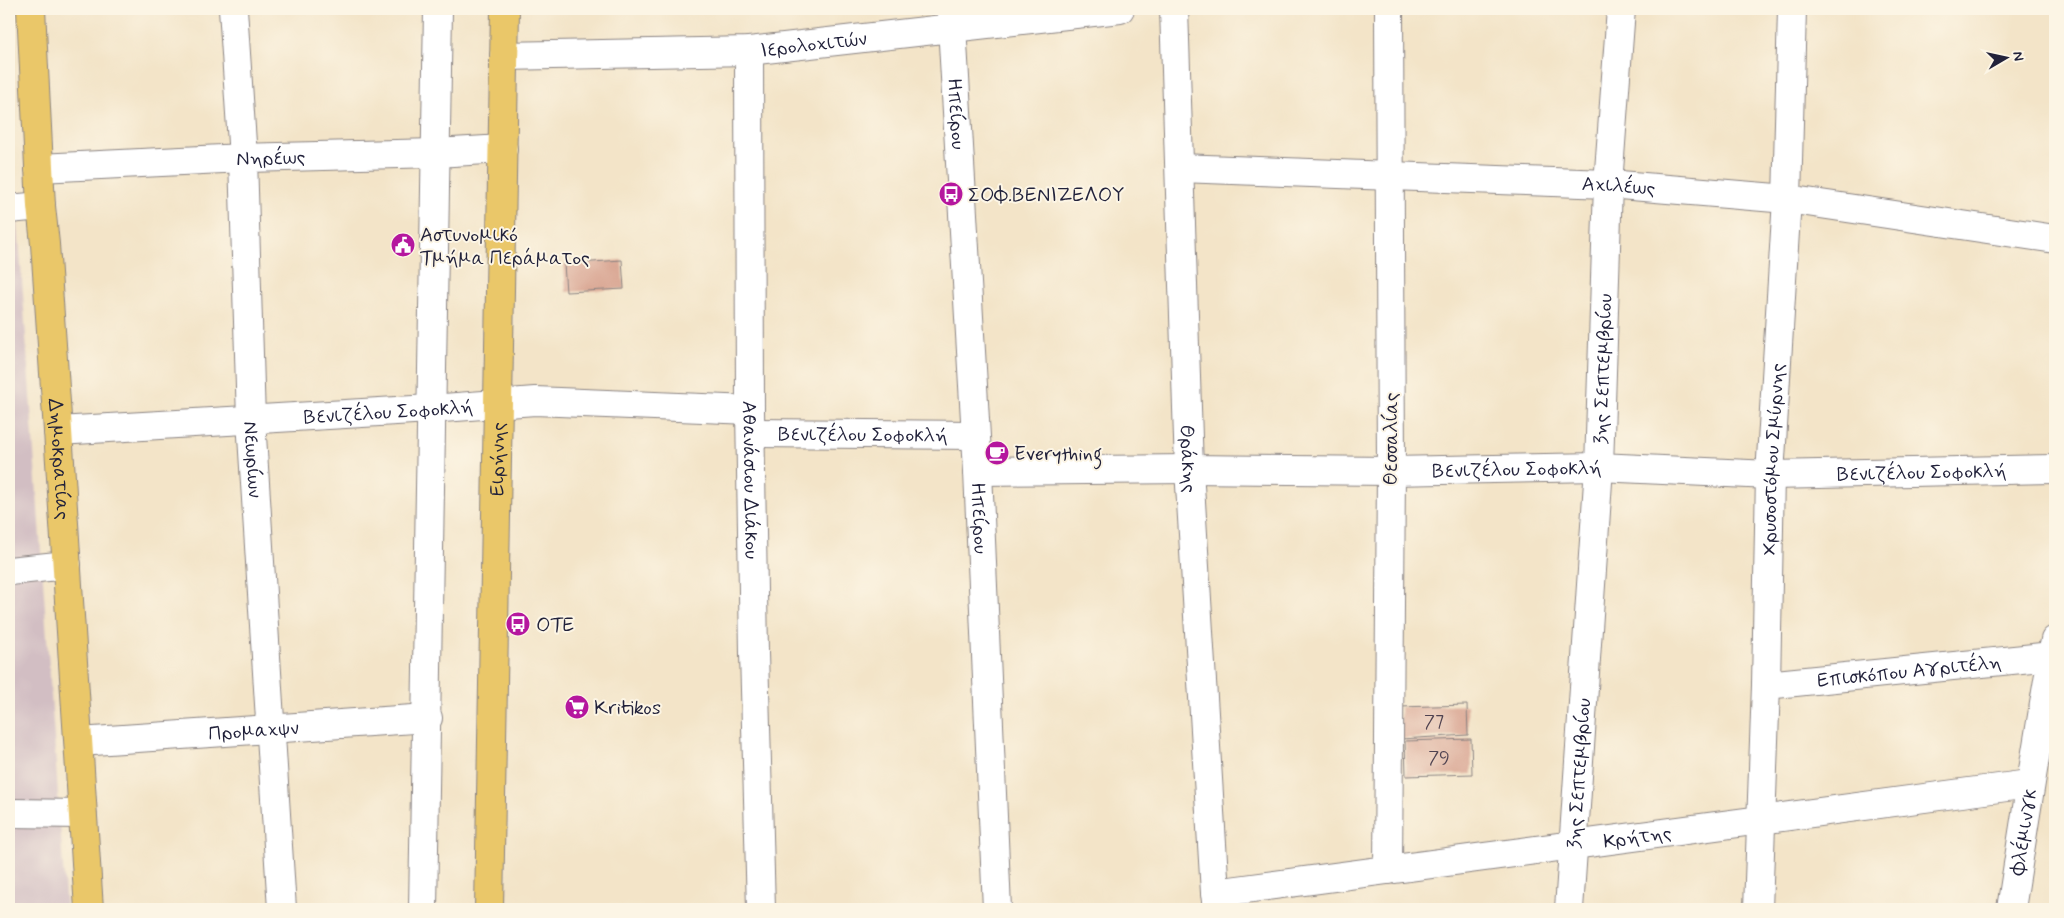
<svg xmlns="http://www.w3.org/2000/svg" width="2064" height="918" viewBox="0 0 2064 918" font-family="Mynerve,sans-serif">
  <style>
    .industrial { fill: #d2bec3 }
    .building { fill: #d7a08d }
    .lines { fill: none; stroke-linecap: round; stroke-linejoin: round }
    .minor-casing { stroke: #8a8382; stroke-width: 30 }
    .major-casing { stroke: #8a8382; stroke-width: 30 }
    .minor { stroke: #fff; stroke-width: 28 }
    .major { stroke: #eac769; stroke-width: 28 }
    .labels { text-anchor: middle; stroke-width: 4; stroke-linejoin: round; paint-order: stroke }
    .number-label { font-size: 18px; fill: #4f4250 }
    .street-label { font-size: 20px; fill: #22223b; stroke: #fcf5e5 }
    .poi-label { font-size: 20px; fill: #22223b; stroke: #fcf5e5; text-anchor: start }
  </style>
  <rect width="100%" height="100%" fill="#fcf5e5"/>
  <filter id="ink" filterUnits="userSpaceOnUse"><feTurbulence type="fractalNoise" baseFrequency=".02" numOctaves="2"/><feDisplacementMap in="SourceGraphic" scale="10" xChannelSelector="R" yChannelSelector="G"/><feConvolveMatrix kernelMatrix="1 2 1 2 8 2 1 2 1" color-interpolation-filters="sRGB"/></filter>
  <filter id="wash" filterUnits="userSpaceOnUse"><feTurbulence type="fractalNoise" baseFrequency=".0096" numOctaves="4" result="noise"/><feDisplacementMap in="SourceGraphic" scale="20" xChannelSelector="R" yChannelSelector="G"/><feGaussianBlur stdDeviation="1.12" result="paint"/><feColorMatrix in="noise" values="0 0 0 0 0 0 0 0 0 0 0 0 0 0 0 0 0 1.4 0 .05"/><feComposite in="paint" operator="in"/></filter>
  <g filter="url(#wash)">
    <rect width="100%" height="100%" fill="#f3e4c8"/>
    <path class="industrial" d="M9,90v4l57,815h-57z"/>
    <g id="blocks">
      <g class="building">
        <path d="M622,260l2,29 -58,3 -2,-28z"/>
        <path d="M1467,705l1,30 -67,4 -1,-32z"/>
        <path d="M1471,739l1,35 -66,2 -1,-35z"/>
      </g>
    </g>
  </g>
  <g filter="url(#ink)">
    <use href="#blocks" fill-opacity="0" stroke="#8a8382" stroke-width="1"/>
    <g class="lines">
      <defs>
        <g id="minor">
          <path id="s1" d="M233,9l10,149 8,262 31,489"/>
          <path id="s2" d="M951,9l27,462 19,438"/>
          <path id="s3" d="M1174,9l15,460 26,424 2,16"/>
          <path id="s4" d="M749,51l1,359 4,243 7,256"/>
          <path id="s5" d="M504,56l245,-5 371,-42"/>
          <path id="s6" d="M39,168l204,-10 193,-5 67,-4"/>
          <path id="s7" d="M1180,168l428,16 179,15 268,40"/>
          <path d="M9,209l32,-3"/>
          <path id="s8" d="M58,431l372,-22 105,-8 215,9"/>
          <path id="s9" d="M751,433l224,2"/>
          <path id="s10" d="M978,471l211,-2 202,2 208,-4 171,8 285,-6"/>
          <path d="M9,571l58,-6"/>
          <path id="s11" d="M1766,685l286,-29"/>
          <path id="s12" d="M79,742l349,-24"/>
          <path d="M9,813l73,1"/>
          <path d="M1388,870l3,-399 -2,-462"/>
          <path id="s13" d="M1215,893l814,-109"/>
          <path d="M423,909l15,-900"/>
          <path id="s14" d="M1569,909l30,-442 9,-283 13,-175"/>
          <path id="s15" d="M1758,909l8,-224 4,-210 17,-276 5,-190"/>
          <path id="s16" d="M2011,909c14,-90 28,-179 44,-269"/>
        </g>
        <g id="major">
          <path id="s17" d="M31,9l10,197 4,38 13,187 31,478"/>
          <path id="s18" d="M489,909l16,-900"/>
        </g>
      </defs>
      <use href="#minor" class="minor-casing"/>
      <use href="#major" class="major-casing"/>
      <use href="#minor" class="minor"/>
      <use href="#major" class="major"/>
    </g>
  </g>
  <defs>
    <symbol id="bus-disc" viewBox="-11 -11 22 22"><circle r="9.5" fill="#b5179e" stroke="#fcf5e5"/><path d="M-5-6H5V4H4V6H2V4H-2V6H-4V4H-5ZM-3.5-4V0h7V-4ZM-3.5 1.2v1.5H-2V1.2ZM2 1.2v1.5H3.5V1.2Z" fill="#fff"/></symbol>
    <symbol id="civic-disc" viewBox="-11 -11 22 22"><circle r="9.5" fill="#b5179e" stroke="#fcf5e5"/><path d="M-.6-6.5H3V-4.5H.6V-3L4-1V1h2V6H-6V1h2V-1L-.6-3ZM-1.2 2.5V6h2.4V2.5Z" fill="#fff"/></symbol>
    <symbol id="cafe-disc" viewBox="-11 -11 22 22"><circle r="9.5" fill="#b5179e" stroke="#fcf5e5"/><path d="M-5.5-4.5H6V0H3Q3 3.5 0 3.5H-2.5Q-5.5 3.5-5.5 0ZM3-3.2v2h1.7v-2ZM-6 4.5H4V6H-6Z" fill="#fff"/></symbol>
    <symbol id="supermarket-disc" viewBox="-11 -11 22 22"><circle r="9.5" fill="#b5179e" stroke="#fcf5e5"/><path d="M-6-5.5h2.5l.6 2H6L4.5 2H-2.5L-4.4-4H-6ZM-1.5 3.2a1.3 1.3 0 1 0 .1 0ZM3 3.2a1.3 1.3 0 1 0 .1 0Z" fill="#fff"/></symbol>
  </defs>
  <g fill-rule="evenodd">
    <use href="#bus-disc" x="937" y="180" width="28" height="28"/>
    <use href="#civic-disc" x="389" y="231" width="28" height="28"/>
    <use href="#cafe-disc" x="983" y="439" width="28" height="28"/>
    <use href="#bus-disc" x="504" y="610" width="28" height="28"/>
    <use href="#supermarket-disc" x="563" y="693" width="28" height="28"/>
  </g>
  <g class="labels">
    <g class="number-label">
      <text x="1434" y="727">77</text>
      <text x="1439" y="763">79</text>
    </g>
    <g class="street-label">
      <text dy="7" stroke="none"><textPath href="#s5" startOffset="310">Ιερολοχιτών</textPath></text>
      <text dy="7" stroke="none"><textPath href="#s2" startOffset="105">Ηπείρου</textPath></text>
      <text dy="7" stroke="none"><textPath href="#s6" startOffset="232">Νηρέως</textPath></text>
      <text dy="7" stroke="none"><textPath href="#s7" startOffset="439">Αχιλέως</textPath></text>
      <text dy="7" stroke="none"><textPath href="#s14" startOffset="541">3ης Σεπτεμβρίου</textPath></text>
      <text dy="7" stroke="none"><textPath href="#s8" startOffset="331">Βενιζέλου Σοφοκλή</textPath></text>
      <text dy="7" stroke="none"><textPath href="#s9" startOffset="112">Βενιζέλου Σοφοκλή</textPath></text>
      <text transform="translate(1390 439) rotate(-90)" y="7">Θεσσαλίας</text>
      <text dy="7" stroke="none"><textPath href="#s17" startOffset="451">Δημοκρατίας</textPath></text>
      <text dy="7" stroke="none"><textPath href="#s1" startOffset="451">Νεωρίων</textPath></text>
      <text dy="7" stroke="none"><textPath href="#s18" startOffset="450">Ειρήνης</textPath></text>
      <text dy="7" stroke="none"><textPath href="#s3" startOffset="450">Θράκης</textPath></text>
      <text dy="7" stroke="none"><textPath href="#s15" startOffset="450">Χρυσοστόμου Σμύρνης</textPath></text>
      <text dy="7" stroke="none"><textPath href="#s10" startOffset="539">Βενιζέλου Σοφοκλή</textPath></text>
      <text dy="7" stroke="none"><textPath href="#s10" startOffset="944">Βενιζέλου Σοφοκλή</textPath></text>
      <text dy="7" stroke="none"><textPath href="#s4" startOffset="429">Αθανάσιου Διάκου</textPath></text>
      <text dy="7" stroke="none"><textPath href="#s2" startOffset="510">Ηπείρου</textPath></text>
      <text dy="7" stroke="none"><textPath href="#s11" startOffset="144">Επισκόπου Αγριτέλη</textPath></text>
      <text dy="7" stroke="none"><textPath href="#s12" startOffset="175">Προμαχψν</textPath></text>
      <text dy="7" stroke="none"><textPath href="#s14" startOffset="136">3ης Σεπτεμβρίου</textPath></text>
      <text dy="7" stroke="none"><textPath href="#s16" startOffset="78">Φλέμινγκ</textPath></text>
      <text dy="7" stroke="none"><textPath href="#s13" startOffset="426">Κρήτης</textPath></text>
    </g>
    <g class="poi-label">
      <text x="968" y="201">ΣΟΦ.ΒΕΝΙΖΕΛΟΥ</text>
      <text x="420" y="241">Αστυνομικό<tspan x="420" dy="23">Τμήμα Περάματος</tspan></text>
      <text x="1014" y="460">Everything</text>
      <text x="536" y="631">ΟΤΕ</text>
      <text x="594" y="714">Kritikos</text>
    </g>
  </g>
  <rect width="2064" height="918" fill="none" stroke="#fcf5e5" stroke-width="30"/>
  <g transform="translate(2006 58) rotate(81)" stroke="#fcf5e5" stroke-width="4" paint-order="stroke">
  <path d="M0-4L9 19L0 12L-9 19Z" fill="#22223b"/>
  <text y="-8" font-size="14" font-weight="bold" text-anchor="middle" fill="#22223b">N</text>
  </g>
</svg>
